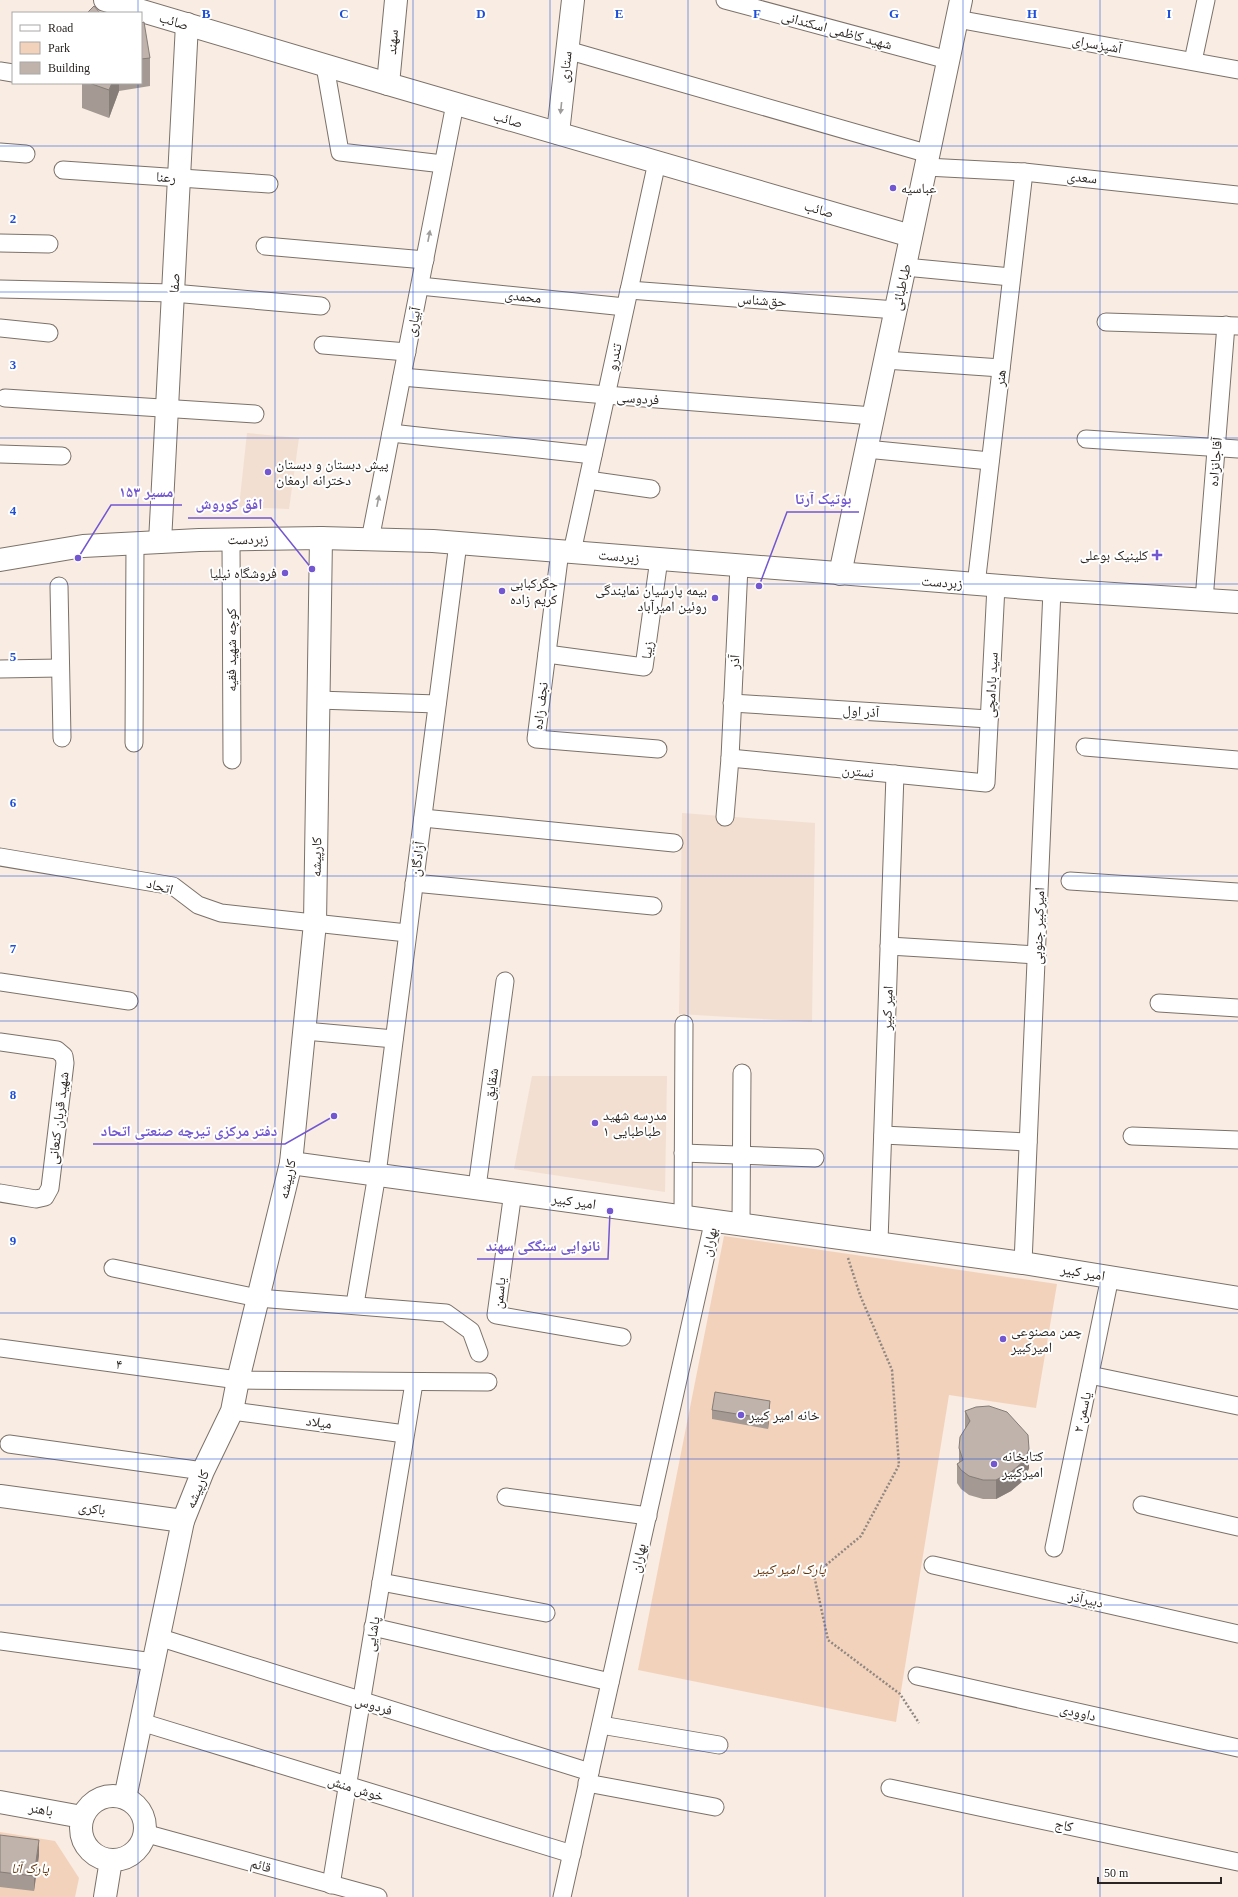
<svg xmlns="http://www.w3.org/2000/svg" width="1238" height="1897" viewBox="0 0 1238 1897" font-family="'Times New Roman','Noto Naskh Arabic',serif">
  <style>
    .built { fill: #f2dfd1 }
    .green { fill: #f3d2bb }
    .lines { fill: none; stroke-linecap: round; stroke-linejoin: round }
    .street-casing { stroke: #7c7169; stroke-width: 19 }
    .secondary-casing { stroke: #7c7169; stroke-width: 24 }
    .primary-casing { stroke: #7c7169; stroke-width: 24 }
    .path { stroke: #8f8781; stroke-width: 2.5; stroke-dasharray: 2 2; stroke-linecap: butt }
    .street { stroke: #fff; stroke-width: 17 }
    .secondary { stroke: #fff; stroke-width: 22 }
    .primary { stroke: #fff; stroke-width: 22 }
    .wall { fill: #a49a93 }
    .shaded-wall { fill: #867d78 }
    .building { fill: #bfb3ab; stroke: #867d78 }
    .oneway { fill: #9f9d9c }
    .grid { fill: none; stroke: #1d4ed8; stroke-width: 1; stroke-opacity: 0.55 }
    .poi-dot { fill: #7257d1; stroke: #fff; stroke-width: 1.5 }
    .labels { text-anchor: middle; stroke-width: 4; stroke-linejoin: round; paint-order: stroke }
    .street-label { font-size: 14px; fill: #2a2522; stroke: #fff }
    .poi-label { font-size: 14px; fill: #2a2522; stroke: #fff; text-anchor: start }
    .park-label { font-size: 14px; font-style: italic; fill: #623306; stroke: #fff }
    .grid-label { font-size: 13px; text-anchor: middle; font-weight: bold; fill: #1d4ed8; stroke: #fff; stroke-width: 4; stroke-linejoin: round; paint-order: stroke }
    .leader { fill: none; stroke: #7257d1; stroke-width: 1.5 }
    .callout-dot { fill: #7257d1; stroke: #fff; stroke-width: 1.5 }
    .callout-label { font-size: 15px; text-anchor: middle; font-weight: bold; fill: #7257d1; stroke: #fff; stroke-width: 4; stroke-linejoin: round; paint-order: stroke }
  </style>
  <rect width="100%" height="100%" fill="#f8ece3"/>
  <g class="built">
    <path d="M247,433l52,5 -10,71 -50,-2z"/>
    <path d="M682,813l133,10 -3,199 -133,-8z"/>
    <path d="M532,1076h135l-2,116 -151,-23z"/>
  </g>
  <g class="green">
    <path d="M724,1236l333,48 -21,124 -87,-13 -53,327 -258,-52z"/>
    <path d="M0,1832l55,9 24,37 -4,19h-75z"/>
  </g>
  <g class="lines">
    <defs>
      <g id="street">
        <path d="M725,0l223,60"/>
        <path d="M957,19l281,51"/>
        <path d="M567,50l362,104"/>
        <path d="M1193,61l13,-61"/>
        <path d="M325,66l15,86 103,12"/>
        <path d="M0,71l13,2"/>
        <path d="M0,152l26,2"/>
        <path d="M926,167l98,5 214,23"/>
        <path d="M63,170l206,14"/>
        <path d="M0,243l49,1"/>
        <path d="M265,246l160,14"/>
        <path d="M905,267l106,10"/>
        <path d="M420,286l205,21"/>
        <path d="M0,289l173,4 148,13"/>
        <path d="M629,290l267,20"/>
        <path d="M1106,322l132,4"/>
        <path d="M0,328l49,5"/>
        <path d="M323,345l84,7"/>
        <path d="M885,360l116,8"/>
        <path d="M402,377l204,18 267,21"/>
        <path d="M5,398l250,16"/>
        <path d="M391,433l202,22"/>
        <path d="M1086,439l152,10"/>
        <path d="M866,449l124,12"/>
        <path d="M0,454l62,2"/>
        <path d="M588,480l63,9"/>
        <path d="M231,540l1,220"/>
        <path d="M370,540l85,-436"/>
        <path d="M560,551l-24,188 122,10"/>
        <path d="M572,552l85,-390"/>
        <path d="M976,585l48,-413"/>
        <path d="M59,586l3,152"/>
        <path d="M1204,600l22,-275"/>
        <path d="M547,654l97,13 15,-108"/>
        <path d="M0,669l60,-1"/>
        <path d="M318,700l119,4"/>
        <path d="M732,703l257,16"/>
        <path d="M134,743l1,-199"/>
        <path d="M1085,747l153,13"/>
        <path d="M730,758l256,25 10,-197"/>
        <path d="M725,817l5,-59 9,-192"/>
        <path d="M423,818l251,25"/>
        <path d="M0,857l173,29 25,19 23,8 186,20"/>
        <path d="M1070,881l168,11"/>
        <path d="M414,883l239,23"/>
        <path d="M889,946l148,9"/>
        <path d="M0,982l129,19"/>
        <path d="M1159,1003l79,5"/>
        <path d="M305,1031l89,8"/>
        <path d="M0,1042l57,8 7,6 1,7 -15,125 -5,9 -9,2 -36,-6"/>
        <path d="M883,1135l145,7"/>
        <path d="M1132,1136l106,4"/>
        <path d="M683,1153l132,5"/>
        <path d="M477,1187l28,-206"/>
        <path d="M513,1192l-17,123 126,22"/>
        <path d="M683,1215l1,-191"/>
        <path d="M741,1223l1,-150"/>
        <path d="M879,1242l16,-468"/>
        <path d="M1023,1263l29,-673"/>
        <path d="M113,1268l145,30 188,15 25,18 8,22"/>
        <path d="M355,1304l22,-130 81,-631"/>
        <path d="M0,1348l238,32 250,2"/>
        <path d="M1090,1375l148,31"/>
        <path d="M232,1411l173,23"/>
        <path d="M9,1444l194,27"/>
        <path d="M506,1497l142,19"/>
        <path d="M1142,1505l96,22"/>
        <path d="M1054,1548l56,-271"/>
        <path d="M933,1565l305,69"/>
        <path d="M381,1582l165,31"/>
        <path d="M373,1627l237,55"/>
        <path d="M158,1637l432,135"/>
        <path d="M0,1641l153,21"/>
        <path d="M917,1676l321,72"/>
        <path d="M141,1722l431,132"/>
        <path d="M601,1725l118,20"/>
        <path d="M587,1783l128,24"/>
        <path d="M890,1788l348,74"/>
        <path d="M144,1833l234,64"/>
        <path d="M331,1885l83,-502"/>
        <path d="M562,1897l152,-678"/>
      </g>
      <g id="secondary">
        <path d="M105,0l283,84 523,152"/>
        <path d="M388,84l8,-84"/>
        <path d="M558,133l15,-133"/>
        <path d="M160,542l27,-518"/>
        <path d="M0,560l83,-14 116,-6 122,-2 112,3 619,49"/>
        <path d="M840,574l121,-574"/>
        <path d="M291,1163l732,100 215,35"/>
        <path d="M0,1496l183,25"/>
        <circle cx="113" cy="1828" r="32"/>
        <path d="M125,1798l58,-277 20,-50 29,-60 6,-31 53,-217 24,-240 6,-385"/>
        <path d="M0,1802l82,15"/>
        <path d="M105,1897l6,-37"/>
      </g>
      <path id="primary" d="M1052,590l186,12"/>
    </defs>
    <use href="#street" class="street-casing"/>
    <use href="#secondary" class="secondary-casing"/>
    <use href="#primary" class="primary-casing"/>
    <path class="path" d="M848,1258l12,37 32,75 7,95 -38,71 -47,39 14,65 72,54 19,29"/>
    <use href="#street" class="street"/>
    <use href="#secondary" class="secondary"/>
    <use href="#primary" class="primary"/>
  </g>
  <g class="wall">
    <path d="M141,23l9,35v28l-31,5 -10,27 -27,-10v-25h59z"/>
    <path d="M712,1410l58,1 -2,18 -56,-10z"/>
    <path d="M965,1411l64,57 -5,12 -13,11 -15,8h-13l-14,-4 -8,-6 -4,-6v-19l2,-1v-15l6,-19z"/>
    <path d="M0,1835l39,20 -5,36 -34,-4z"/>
  </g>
  <g class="shaded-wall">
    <path d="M112,83h7v8l-10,27v-28z"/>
    <path d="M770,1401v10l-2,18v-10z"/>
    <path d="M1029,1449v19l-5,12 -13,11 -15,8v-19z"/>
    <path d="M39,1840v15l-5,36v-15z"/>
  </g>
  <g class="building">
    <path d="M94,6l6,7h-13z"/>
    <path d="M144,22l6,36 -9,1v-36z"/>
    <path d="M89,83h23l-3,7z"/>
    <path d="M715,1392l55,9 -2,18 -56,-9z"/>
    <path d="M989,1406l18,6 21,23 1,14 -5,12 -13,11 -15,8h-13l-14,-4 -8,-6 -4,-6 6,-4 -4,-12 1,-11 10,-16 -5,-10 11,-4z"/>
    <path d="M0,1835l39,5 -5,36 -34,-4z"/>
  </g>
  <defs><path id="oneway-solid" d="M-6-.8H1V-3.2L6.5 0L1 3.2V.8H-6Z"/></defs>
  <g class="oneway">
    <use href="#oneway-solid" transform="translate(561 108) rotate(96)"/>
    <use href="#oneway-solid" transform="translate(429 236) rotate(-79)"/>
    <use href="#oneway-solid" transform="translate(378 501) rotate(-79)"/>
  </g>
  <path class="grid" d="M138,0v13M275,0v1897M413,0v1897M550,0v1897M688,0v1897M825,0v1897M963,0v1897M1100,0v1897M138,83v1814M0,146h1238M0,292h1238M0,438h1238M0,584h1238M0,730h1238M0,876h1238M0,1021h1238M0,1167h1238M0,1313h1238M0,1459h1238M0,1605h1238M0,1751h1238"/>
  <g class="poi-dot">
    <circle cx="893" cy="188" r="4"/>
    <circle cx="268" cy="472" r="4"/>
    <path d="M1155 549h4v4h4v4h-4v4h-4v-4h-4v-4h4z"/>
    <circle cx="285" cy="573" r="4"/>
    <circle cx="502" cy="591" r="4"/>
    <circle cx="715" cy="598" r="4"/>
    <circle cx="595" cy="1123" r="4"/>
    <circle cx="1003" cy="1339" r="4"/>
    <circle cx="741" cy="1415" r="4"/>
    <circle cx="994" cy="1464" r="4"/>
  </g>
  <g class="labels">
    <g class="street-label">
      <text transform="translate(174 21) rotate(17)" y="5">صائب</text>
      <text transform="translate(837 30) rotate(15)" y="5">شهید کاظمی اسکندانی</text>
      <text transform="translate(392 42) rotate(-85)" y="5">سهند</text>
      <text transform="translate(1097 44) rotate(10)" y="5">آشپزسرای</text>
      <text transform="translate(565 67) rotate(-84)" y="5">ستاری</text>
      <text transform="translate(508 119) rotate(16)" y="5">صائب</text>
      <text transform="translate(166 177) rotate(4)" y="5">رعنا</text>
      <text transform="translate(1082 177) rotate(6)" y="5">سعدی</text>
      <text transform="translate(819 209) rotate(16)" y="5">صائب</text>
      <text transform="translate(174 283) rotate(-87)" y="5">صفا</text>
      <text transform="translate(901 287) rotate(-78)" y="5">طباطبائی</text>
      <text transform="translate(523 296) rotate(6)" y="5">محمدی</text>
      <text transform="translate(762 300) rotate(4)" y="5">حق‌شناس</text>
      <text transform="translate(413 322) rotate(-79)" y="5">آبیاری</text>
      <text transform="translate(614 357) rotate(-78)" y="5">تندرو</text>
      <text transform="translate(1000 378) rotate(-83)" y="5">هنر</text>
      <text transform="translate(638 398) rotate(4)" y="5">فردوسی</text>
      <text transform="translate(1215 462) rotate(-85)" y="5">آقاجانزاده</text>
      <text transform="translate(248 539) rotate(-1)" y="5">زبردست</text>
      <text transform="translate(619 556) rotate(5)" y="5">زبردست</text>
      <text transform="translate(942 582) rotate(4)" y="5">زبردست</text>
      <text transform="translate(231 650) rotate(-90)" y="5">کوچه شهید فقیه</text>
      <text transform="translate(647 650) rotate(-82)" y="5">زیبا</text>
      <text transform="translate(734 662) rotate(-87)" y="5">آذر</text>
      <text transform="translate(991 685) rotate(-87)" y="5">سید بادامچی</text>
      <text transform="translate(540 706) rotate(-83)" y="5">نجف زاده</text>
      <text transform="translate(861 711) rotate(4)" y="5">آذر اول</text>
      <text transform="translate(858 771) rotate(6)" y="5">نسترن</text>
      <text transform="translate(316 857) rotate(-89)" y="5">کارپیشه</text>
      <text transform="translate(417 859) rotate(-83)" y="5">آزادگان</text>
      <text transform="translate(160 886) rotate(15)" y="5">اتحاد</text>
      <text transform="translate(1038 926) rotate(-88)" y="5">امیرکبیر جنوبی</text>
      <text transform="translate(887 1008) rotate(-88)" y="5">امیر کبیر</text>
      <text transform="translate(491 1084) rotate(-82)" y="5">شقایق</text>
      <text transform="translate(58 1118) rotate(-83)" y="5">شهید قربان کنعانی</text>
      <text transform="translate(287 1179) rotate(-78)" y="5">کارپیشه</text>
      <text transform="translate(574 1201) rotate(8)" y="5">امیر کبیر</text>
      <text transform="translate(709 1242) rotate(-77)" y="5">بهاران</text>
      <text transform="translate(1083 1272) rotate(9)" y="5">امیر کبیر</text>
      <text transform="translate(499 1293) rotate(-84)" y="5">یاسمن</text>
      <text transform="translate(119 1364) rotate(8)" y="5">۴</text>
      <text transform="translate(1082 1412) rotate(-78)" y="5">یاسمن ۲</text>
      <text transform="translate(319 1422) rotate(8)" y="5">میلاد</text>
      <text transform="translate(197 1489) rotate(-67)" y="5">کارپیشه</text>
      <text transform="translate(92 1508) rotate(8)" y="5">باکری</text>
      <text transform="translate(638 1558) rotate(-77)" y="5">بهاران</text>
      <text transform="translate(1086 1599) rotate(13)" y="5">دبیرآذر</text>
      <text transform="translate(372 1634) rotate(-81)" y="5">پاشایی</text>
      <text transform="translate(374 1705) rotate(17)" y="5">فردوس</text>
      <text transform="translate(1078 1712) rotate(13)" y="5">داوودی</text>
      <text transform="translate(356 1788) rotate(17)" y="5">خوش منش</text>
      <text transform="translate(41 1809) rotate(10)" y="5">باهنر</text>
      <text transform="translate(1064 1825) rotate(12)" y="5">کاج</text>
      <text transform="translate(261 1865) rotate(16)" y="5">قائم</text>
    </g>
    <g class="poi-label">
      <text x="901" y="193">عباسیه</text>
      <text x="276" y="469">پیش دبستان و دبستان<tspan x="276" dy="16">دخترانه ارمغان</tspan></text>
      <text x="1148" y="560" text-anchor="end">کلینیک بوعلی</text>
      <text x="277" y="578" text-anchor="end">فروشگاه نیلیا</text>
      <text x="510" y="588">جگرکبابی<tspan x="510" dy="16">کریم زاده</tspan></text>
      <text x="707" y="595" text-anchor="end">بیمه پارسیان نمایندگی<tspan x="707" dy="16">روئین امیرآباد</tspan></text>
      <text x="603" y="1120">مدرسه شهید<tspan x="603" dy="16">طباطبایی ۱</tspan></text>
      <text x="1011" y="1336">چمن مصنوعی<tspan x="1011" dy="16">امیرکبیر</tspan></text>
      <text x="749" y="1420">خانه امیر کبیر</text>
      <text x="1002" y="1461">کتابخانه<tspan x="1002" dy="16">امیرکبیر</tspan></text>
    </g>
    <g class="park-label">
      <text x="790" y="1574">پارک امیر کبیر</text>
      <text x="30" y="1873">پارک آنا</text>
    </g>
  </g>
  <g class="grid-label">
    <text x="206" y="18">B</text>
    <text x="344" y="18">C</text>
    <text x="481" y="18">D</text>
    <text x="619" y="18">E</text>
    <text x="757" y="18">F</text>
    <text x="894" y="18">G</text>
    <text x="1032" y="18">H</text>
    <text x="1169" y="18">I</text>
    <text x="13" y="223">2</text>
    <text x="13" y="369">3</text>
    <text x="13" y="515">4</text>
    <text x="13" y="661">5</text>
    <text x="13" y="807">6</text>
    <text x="13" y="953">7</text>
    <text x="13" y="1099">8</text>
    <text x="13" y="1245">9</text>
  </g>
  <path class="leader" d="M78 558L111 505H182M759 586L787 512H859M312 569L271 518H188M334 1116L285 1144H93M610 1211L608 1259H477"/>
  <g class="callout-dot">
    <circle cx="78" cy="558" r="4"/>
    <circle cx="759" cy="586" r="4"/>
    <circle cx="312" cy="569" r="4"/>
    <circle cx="334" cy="1116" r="4"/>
    <circle cx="610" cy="1211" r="4"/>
  </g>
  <g class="callout-label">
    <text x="146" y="497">مسیر ۱۵۳</text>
    <text x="823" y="504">بوتیک آرتا</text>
    <text x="229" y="509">افق کوروش</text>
    <text x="189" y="1136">دفتر مرکزی تیرچه صنعتی اتحاد</text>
    <text x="543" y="1251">نانوایی سنگکی سهند</text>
  </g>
  <rect x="12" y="12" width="130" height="72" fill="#ffffff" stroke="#aaa8a7"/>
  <rect x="20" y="25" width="20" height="6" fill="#ffffff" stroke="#aaa8a7"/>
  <text x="48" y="32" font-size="12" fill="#2a2522">Road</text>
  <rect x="20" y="42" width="20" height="12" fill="#f3d2bb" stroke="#aaa8a7"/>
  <text x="48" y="52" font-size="12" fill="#2a2522">Park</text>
  <rect x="20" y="62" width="20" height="12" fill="#bfb3ab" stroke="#aaa8a7"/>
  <text x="48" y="72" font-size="12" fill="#2a2522">Building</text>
  <path d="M1098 1877v6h123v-6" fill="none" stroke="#2a2522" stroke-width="2"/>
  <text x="1104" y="1877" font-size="12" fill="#2a2522" stroke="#ffffff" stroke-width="3" paint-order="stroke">50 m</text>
</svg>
